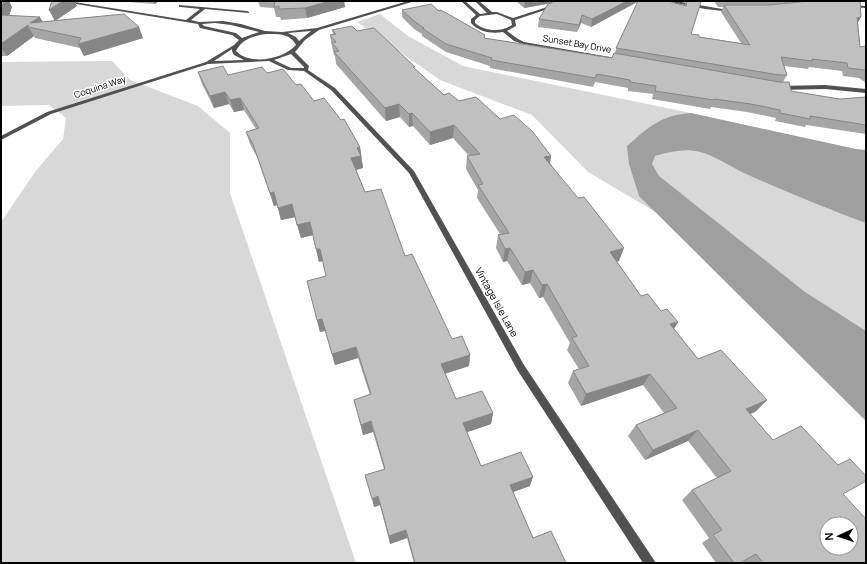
<svg xmlns="http://www.w3.org/2000/svg" width="867" height="564" viewBox="0 0 867 564" font-family="Manrope,sans-serif">
  <style>
    .green { fill: #d8d8d8 }
    .water { fill: #9f9f9f }
    .lines { fill: none; stroke-linecap: round; stroke-linejoin: round }
    .minor { fill: #515151; fill-rule: evenodd }
    .wall { fill: #a5a5a5 }
    .shaded-wall { fill: #868686 }
    .building { fill: #c0c0c0; stroke: #868686; fill-rule: evenodd }
    .labels { text-anchor: middle; stroke-width: 3; stroke-linejoin: round; paint-order: stroke }
    .far-street-label { font-size: 9px; fill: #000; stroke: #fff }
    .street-label { font-size: 10px; fill: #000; stroke: #fff }
  </style>
  <rect width="100%" height="100%" fill="#fff"/>
  <g class="green">
    <path d="M380,14l28,22 55,30 228,47 118,78 57,16v134l-104,-66 -174,-103 -56,-57 -92,-35 -83,-58z"/>
    <path d="M112,61l18,19 68,26 32,27v60l126,370h-355v-341l34,-50 28,-33 3,-21 -17,-13 -48,1v-44z"/>
  </g>
  <path class="water" d="M691,113l165,36 10,1v73c-41,-15 -82,-32 -122,-50 -13,-6 -30,-18 -44,-21 -15,-4 -30,0 -45,4l-3,8 7,12 146,116 61,39v90l-227,-225 -10,-32 -2,-18c22,-19 34,-31 64,-33z"/>
  <g class="lines">
    <g class="minor">
      <path d="M58,1h10l118,19 14,-11 -19,-2h-2v-2l68,6 2,1v1l-44,-4 -14,11 8,2 24,-1 18,3 24,7 17,1 35,-4 91,-27h7l-96,29 -14,10 -10,12 14,14 -1,4 27,18 79,83 110,194 132,198h-13l-125,-192 -109,-198 -78,-83 -27,-19 -16,-1 -19,-9 -61,3 -157,50 -50,26v-4l46,-24 159,-50 28,-17 5,-5 -7,-5 -32,-7 -2,-4zM215,23l16,2 28,7 -17,6 -6,-5 -32,-7 -2,-2zM311,31l-12,10 -3,-4 -8,-4zM266,34c12,0 24,-1 30,11 -12,14 -46,21 -60,6 6,-12 17,-15 30,-17zM232,49v2l2,4 10,5 -30,1zM291,54l13,13v1h-13l-17,-8z"/>
      <path d="M461,1h4l15,13 7,-1 -12,-12h4l13,11h5l16,6 53,-17h6l-57,19 1,6 -9,5 11,8 6,3 97,17 2,1 -2,1 -98,-17 -9,-3 -11,-9c-12,2 -24,0 -32,-9v-4l5,-4zM497,14l14,6 1,5c-11,7 -27,7 -37,-2v-3l5,-4z"/>
      <path d="M666,1h9l59,10 -2,1 -27,-3z"/>
      <path d="M849,5l17,1v2l-19,-1v-2z"/>
      <path d="M825,85l41,4v4l-41,-4 -45,1 -3,-2 3,-2z"/>
    </g>
  </g>
  <g class="wall">
    <path d="M1,1h8l3,6 -3,9 34,6 12,-1 -6,-11 3,-9h22l3,5 -22,15 88,17 -59,18 -4,-8 -45,-10 -1,-2 -27,20h-6z"/>
    <path d="M115,1h44l-4,3z"/>
    <path d="M212,1h31l-16,1z"/>
    <path d="M258,1h86l1,6 -38,11 -26,2 -1,-3h-4l-2,-9 -14,-1z"/>
    <path d="M516,1h151l18,4 1,-3 -1,-1h16l-10,33 8,3 42,6 -20,-31 2,-5h-5l-4,-6h143l4,16 -3,5 2,25 6,-1v37l-7,-5 -16,-2 -1,-5 -33,-4 -1,2 -24,-3 3,9 -4,7 8,9 30,5 19,3 26,-2v37l-60,-9 -1,2 -30,-6 1,-3 -29,-6 -36,-5 -1,2 -58,-10 1,-5 -25,-3v-3l-33,-6 -2,5 -103,-19v-2l-44,-14 -24,-16v-2l-8,-5 -12,-12v-7l37,1 45,27 128,20 3,-4 1,-6 22,-46 -47,25 -10,-4 -4,9 -39,-5 1,-8 9,-15 -24,4z"/>
    <path d="M332,30l25,1 58,38 29,26 56,24 51,37 -1,7 69,98 -2,1 24,34 20,15 17,11 -4,7 24,30 69,41 -12,12 -5,2 23,26 70,54 23,69h-122l-1,-2 -3,2h-24l-14,-20 7,-5 -27,-38 10,-10 25,-12 -29,-37 -43,19 -17,-24 8,-11 28,-12 -21,-28 -62,21 -13,-23 5,-12 6,-2 -12,-19 3,-7 -27,-46 -4,1 -9,-15 -8,2 -15,-24 -4,1 -7,-14 2,-13 2,-1 -23,-36 1,-8 -12,-21 1,-13h2l-16,-18 -23,7 -17,-19 -4,1 -9,-10 -14,4 -50,-57 -1,-8 -1,-1 -2,-8 -2,-12h3z"/>
    <path d="M198,72l30,3 39,-2 29,12 18,16 46,46 3,21 -7,2 9,22 40,64 47,83 18,16 -1,11 -24,8 11,25 37,14 -2,11 -24,8 14,34 49,20 -17,6 20,46 33,25h-152l-7,-25 -17,6 -10,-39 -6,2 10,-38 -11,-37 -10,3 -9,-35 16,-5 -12,-37 -23,7 -10,-34 -5,1 -3,-12 9,-44 -3,-15 -4,1 -6,-27 -12,3 -6,-21 -14,3 -4,-15 -3,1 -17,-49 -7,-13 -4,-12 10,-3 -12,-19 -10,2 -5,-8 -15,4 -12,-24z"/>
  </g>
  <g class="shaded-wall">
    <path d="M4,1h5l3,6 -7,19 -4,-7v-11z"/>
    <path d="M63,1h11l3,5 -22,15 -6,-11z"/>
    <path d="M153,1h6l-4,3z"/>
    <path d="M330,1h14l1,6 -38,11 -2,-10z"/>
    <path d="M525,1h36l-37,7z"/>
    <path d="M627,1h11l-47,26 1,-8z"/>
    <path d="M582,15l-1,8 -4,9 2,-7z"/>
    <path d="M40,17l6,11 -16,-5z"/>
    <path d="M861,17l-5,8 1,-7z"/>
    <path d="M28,25v2l6,9 -27,20 -6,-9v-3z"/>
    <path d="M139,27l4,11 -59,18 -6,-12z"/>
    <path d="M225,92l4,12 -15,4 -4,-12z"/>
    <path d="M240,98l4,12 -10,2 -4,-12z"/>
    <path d="M399,104l1,13 -14,4 -1,-13z"/>
    <path d="M412,113l1,13 -4,1v-13z"/>
    <path d="M454,125l-1,13 -23,7v-13z"/>
    <path d="M360,147l3,21 -11,3 -1,-13 6,-10z"/>
    <path d="M551,156l-2,13 -5,-12z"/>
    <path d="M274,192l4,13 -4,1 -4,-13z"/>
    <path d="M292,204l4,13 -15,3 -3,-12z"/>
    <path d="M310,222l3,13 -12,3 -4,-13z"/>
    <path d="M510,248l-3,13 -4,1 2,-13z"/>
    <path d="M624,248l-5,13 -14,4 5,-13z"/>
    <path d="M316,249h4l3,12 -4,1z"/>
    <path d="M533,270l-3,13 -8,2 3,-13z"/>
    <path d="M547,284l-4,13 -4,1 3,-13z"/>
    <path d="M322,319l3,12 -5,1 -3,-12z"/>
    <path d="M678,322l-8,13v-11z"/>
    <path d="M356,347l2,11 -23,7 -3,-11z"/>
    <path d="M470,355l-1,11 -29,9 1,-11z"/>
    <path d="M650,374l-7,11 -62,21 5,-12z"/>
    <path d="M767,400l-12,12 -20,8 11,-11z"/>
    <path d="M493,413l-2,11 -29,10 1,-11z"/>
    <path d="M371,421l2,11 -10,3 -2,-10z"/>
    <path d="M698,430l-10,11 -43,19 8,-10z"/>
    <path d="M533,477l-3,9 -22,8 2,-9z"/>
    <path d="M378,496l2,9 -6,2 -2,-8z"/>
    <path d="M406,530l1,8 -17,6 -1,-8z"/>
  </g>
  <g class="building">
    <path d="M1,1h3l-3,7z"/>
    <path d="M52,1h11l-14,9z"/>
    <path d="M275,1h55l-25,7 -26,1v-3l-5,1z"/>
    <path d="M556,1h71l-35,18 -10,-4 -3,10 -40,-6 9,-15z"/>
    <path d="M638,1h29l19,5 1,-5h10l4,1 -10,32 8,1v2l51,8 -26,-40h46l39,-4h51l1,16 -4,1 3,29 6,-1v25l-1,-1 -17,-2 -1,-5 -35,-4v2l-31,-4 6,18h-8l-163,-27z"/>
    <path d="M431,4l8,7 2,-1 44,25 -1,3 128,20 2,-5 165,29h10l2,9 30,5 19,3 26,-2v28l-56,-9v3l-30,-6v-3l-29,-6 -37,-5v1l-59,-9 1,-5 -26,-4v-2l-33,-6 -2,4 -104,-18 1,-2 -46,-14 -24,-16h2l-10,-7 -12,-11z"/>
    <path d="M124,14l15,13 -61,17 3,-6 -53,-11v-2l-27,19v-29l39,2 -10,6z"/>
    <path d="M352,26l5,5 17,-3 41,39h-2l31,28 5,-2 10,8 17,-4 24,22 14,-4 19,17 18,24 -7,1 34,41 6,-1 40,51 -14,4 31,44 7,-2 13,17 6,-2 11,13 -8,2 28,35 23,-9 46,50 -21,9 27,31 28,-14 37,39 12,-6 16,17v5l-23,13 23,25v44h-103l-7,-9 -16,9h-6l-21,-28 9,-5 -30,-40 39,-19 -33,-41 -45,20 -17,-25 41,-17 -27,-34 -64,20 -13,-23 16,-5 -17,-28 5,-2 -30,-52 -5,1 -9,-15 -8,2 -15,-24 -5,1 -7,-14 11,-2 -31,-48 5,-1 -16,-28 13,-2 -26,-29 -24,7 -18,-19 -3,1 -10,-10 -14,4 -51,-56 5,-1 -7,-8 4,-1 -6,-7 6,-1 -4,-4zM827,524h24v24h-24z"/>
    <path d="M223,66l5,9 34,-8 5,6 16,-4 13,16 5,-1 13,17 10,-3 17,22 3,-1 16,28 -3,1 4,8 -10,2 14,34 16,-3 24,67 7,-2 40,85 10,-3 8,19 -29,9 15,35 26,-8 11,22 -30,10 18,43 40,-14 12,25 -23,8 23,53 18,-7 15,32h-151l-9,-33 -17,6 -11,-40 -6,3 -7,-24 20,-6 -14,-48 -10,4 -7,-25 17,-6 -15,-47 -24,7 -10,-35 -5,1 -10,-39 19,-5 -6,-27h-4l-6,-27 -13,3 -5,-21 -14,4 -4,-16 -4,1 -17,-49 -7,-12 13,-4 -19,-30 -10,2 -5,-8 -15,4 -12,-24z"/>
  </g>
  <g class="labels">
    <g class="far-street-label">
      <text transform="translate(577 44) rotate(10)" y="3">Sunset Bay Drive</text>
      <text transform="translate(100 87) rotate(-18)" y="3">Coquina Way</text>
    </g>
    <g class="street-label">
      <text transform="translate(497 302) rotate(61)" y="4">Vintage Isle Lane</text>
    </g>
  </g>
  <rect width="867" height="564" fill="none" stroke="#000000" stroke-width="4"/>
  <g transform="translate(839 536) rotate(267)"><circle r="19" fill="#ffffff" stroke="#999999"/>
  <path d="M0-3L7 15L0 10L-7 15Z" fill="#000000"/>
  <text y="-6" font-size="11" font-weight="bold" text-anchor="middle" fill="#000000">N</text>
  </g>
</svg>
